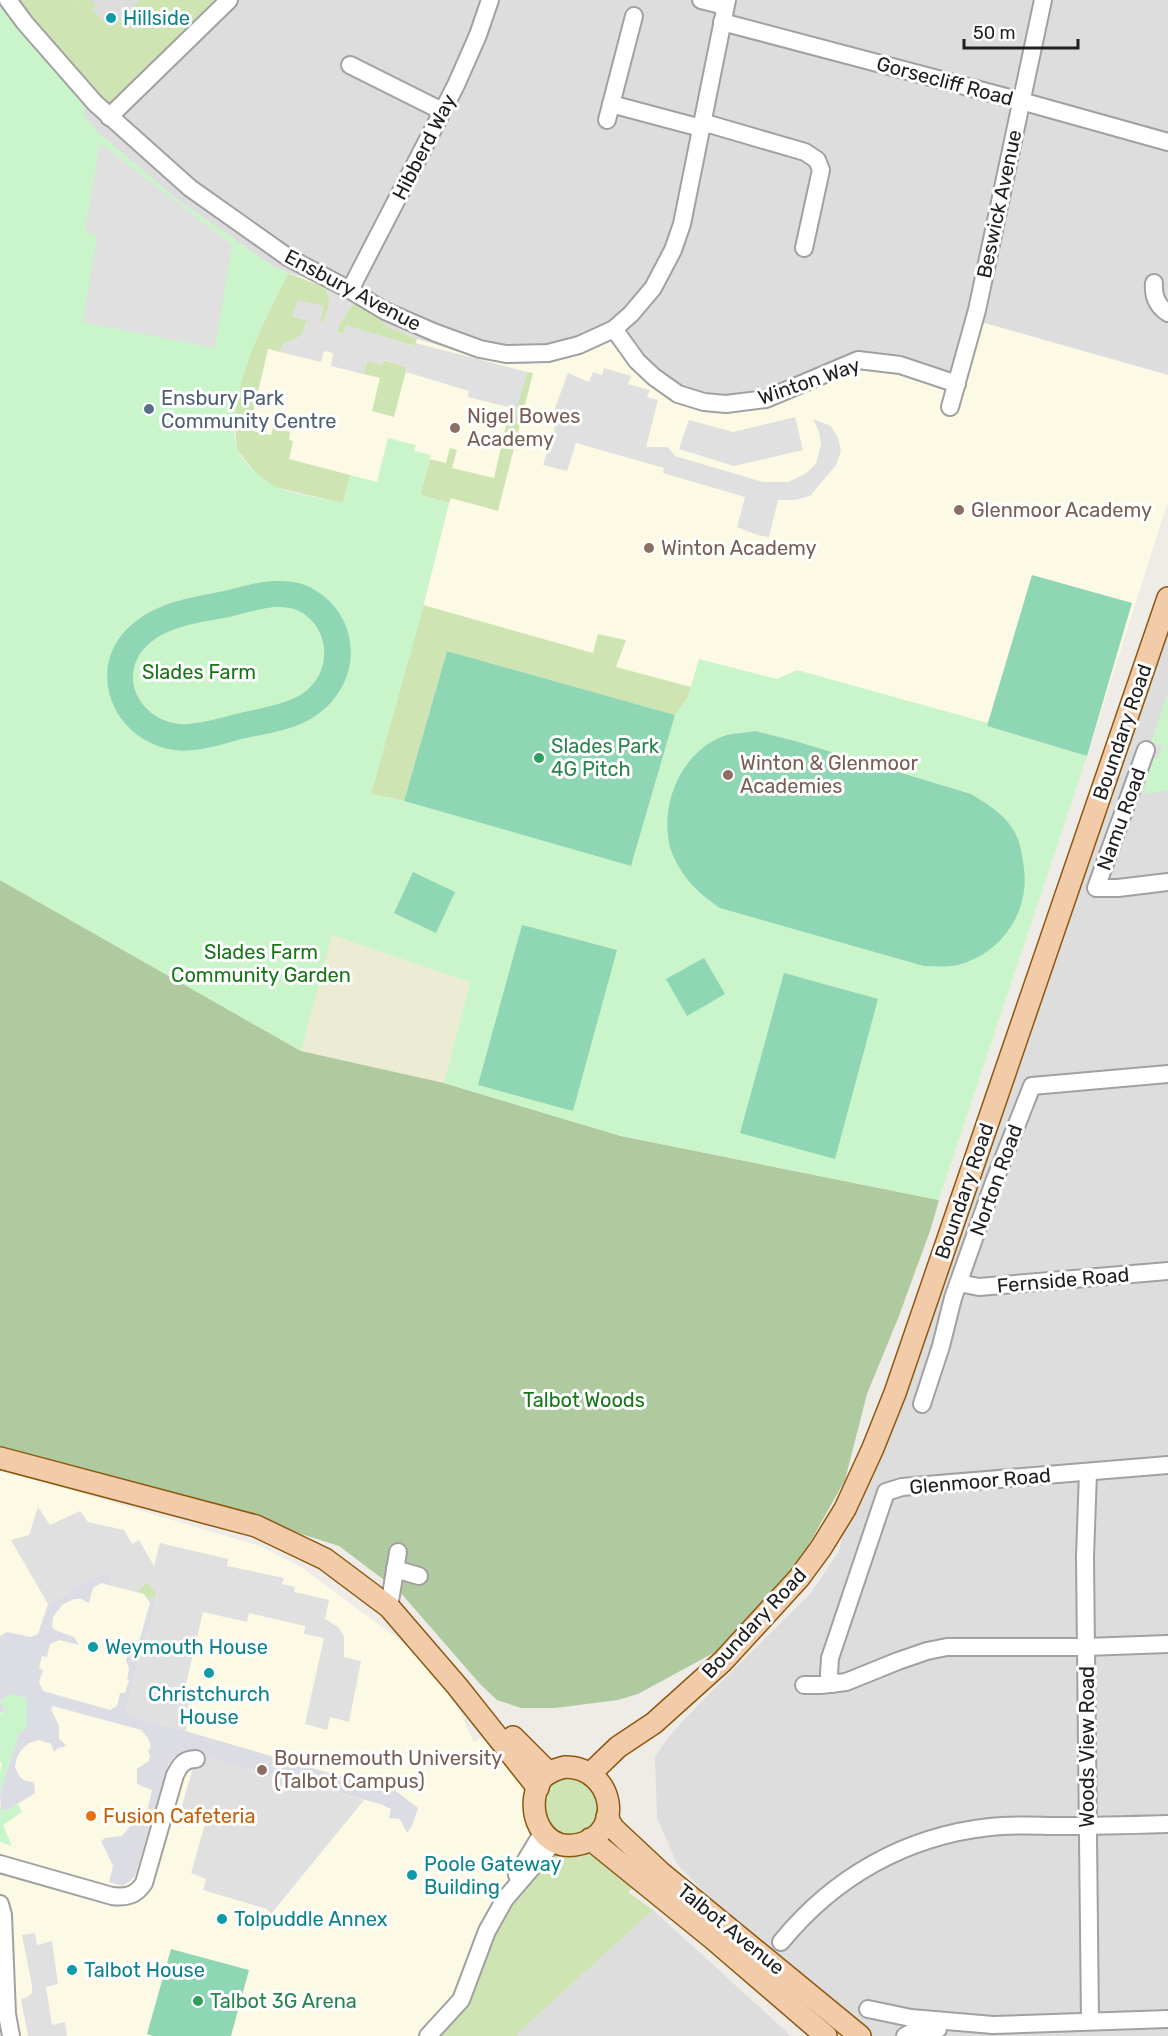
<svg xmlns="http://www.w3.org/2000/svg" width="1168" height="2036" viewBox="0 0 1168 2036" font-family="Rubik,sans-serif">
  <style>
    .residential { fill: #dedddd }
    .education { fill: #fcfae4 }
    .farmland { fill: #ececd5 }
    .grass { fill: #cfe4b3 }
    .forest { fill: #b0caa0 }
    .park { fill: #caf4ca }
    .pitch { fill: #8ed6b4; fill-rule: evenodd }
    .parking { fill: #e0e0e0 }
    .plaza { fill: #dcdce5; fill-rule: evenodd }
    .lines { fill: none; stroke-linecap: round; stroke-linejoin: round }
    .minor-casing { stroke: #a1a1a1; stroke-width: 20 }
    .major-casing { stroke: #8c5810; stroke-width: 24 }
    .minor { stroke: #fff; stroke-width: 16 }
    .major { stroke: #f2cca9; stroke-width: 21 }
    .culture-dot { fill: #0f9aa8; stroke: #fff; stroke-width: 2 }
    .service-dot { fill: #5c6f8a; stroke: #fff; stroke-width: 2 }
    .education-dot { fill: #8d6e63; stroke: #fff; stroke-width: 2 }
    .leisure-dot { fill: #2e9e5b; stroke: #fff; stroke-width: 2 }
    .food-dot { fill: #e8710a; stroke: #fff; stroke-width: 2 }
    .labels { text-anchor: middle; stroke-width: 6; stroke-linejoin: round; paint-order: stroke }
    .culture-label { font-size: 20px; fill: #0d838f; stroke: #fff; text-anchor: start }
    .street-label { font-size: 20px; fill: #202020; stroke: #fff }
    .service-label { font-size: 20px; fill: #4e5e75; stroke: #fff; text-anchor: start }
    .education-label { font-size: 20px; fill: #785e54; stroke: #fff; text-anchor: start }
    .park-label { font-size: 20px; fill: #187418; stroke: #fff }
    .leisure-label { font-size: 20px; fill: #27864d; stroke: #fff; text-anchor: start }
    .food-label { font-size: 20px; fill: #c56008; stroke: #fff; text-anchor: start }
  </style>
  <rect width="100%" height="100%" fill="#efece7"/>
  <g class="residential">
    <path d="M0,0h1168v375l-191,-54 -20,63 -191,15 -62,3 -100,-59 -55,19 -24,2 -37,-4 -71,-21 -28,-12 -47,-31 -69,-30 -94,-65 -76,-64 -19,-20 -1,-13 -83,-98z"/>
    <path d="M1168,606v1430h-308l-93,-77 -90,-95 -20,-46 -2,-62 16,-22 29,-31 111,-110 28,-42 9,-42z"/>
    <path d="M653,1910l138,126h-276z"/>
  </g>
  <g class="education">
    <path d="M288,273l14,4 40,19 47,31 28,12 71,21 37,4 24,-2 55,-19 14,-9 36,43 72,27 132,-44 99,24 20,-63 191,54v126l-81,255 -148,444 -495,-117 26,-101 -138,-47 87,-312 30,-120 -193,-30 -19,-23z"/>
    <path d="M0,1469l260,77 41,21 127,94 31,49 15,33 18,-13 46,58 -1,35 -76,177 -33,36h-428z"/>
  </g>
  <path class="farmland" d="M332,932l138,50 -26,101 -143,-32z"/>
  <g class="grass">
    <path d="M8,0h63l2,2 2,-2h16l5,5 -4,4 19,19 28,-28h90l-120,117z"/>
    <path d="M288,273l38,15 4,14 -6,20 -16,-2 -7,16 -18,8 -3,8 -12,-3 -19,81 22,5 2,-7 17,4 -1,8 4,1 -4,18 61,16 -7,28 -68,-16 -19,-14 -19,-23 -2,-26 2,-26 5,-21 12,-35z"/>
    <path d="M354,302l35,25 28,12 -2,7 -69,-20 -2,8 -7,-2 2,-7z"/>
    <path d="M383,360l24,7 -13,50 -22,-6 8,-33 -17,-4 4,-13z"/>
    <path d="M527,372l6,1 -35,138 -47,-13 -2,5 -29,-8 10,-36 16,4 4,-15 7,2 -5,18 42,10 16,-71 6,1z"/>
    <path d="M423,605l170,48 5,-19 28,6 -10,27 75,20 -3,10 -13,18 -228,-64 -43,150 -33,-7z"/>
    <path d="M146,1582l8,7 3,8 -10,1 -4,-5 -6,-1z"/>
    <path d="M559,1769l46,21 -15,49 -47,-7 2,-56z"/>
    <path d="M578,1853l19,3 38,29 -7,7 25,18 -138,126h-87l33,-36 26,-69 65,-73 8,-4z"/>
  </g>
  <path class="forest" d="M0,880l301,171 143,32 177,53 318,64 -8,28 -32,88 -32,78 -22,86 -46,82 -35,42 -45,46 -81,44 -20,6 -63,8h-34l-24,-8 -17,-16 -80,-92 -61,-46 -85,-27 -254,-73z"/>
  <g class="park">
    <path d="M0,6l83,98 1,13 19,20 76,64 94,65 15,7c-23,47 -47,92 -53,145 -1,9 -2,22 2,32 5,11 27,32 39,37 18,8 47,11 67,16l7,-28 27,7 11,-44 28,7 -2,6 17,4 -11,40 29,8 -30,120 -48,171 33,7 227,65 44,-151 13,-18 11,-38 78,20 20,-9 191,53 -1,3 100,30 -148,444 -318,-64 -177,-53 26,-101 -138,-47 -31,116 -301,-171z"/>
    <path d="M1168,694v96l-25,4 9,-35 6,-1 4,-12 -11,-4z"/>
    <path d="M12,1694l15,4v30l-8,6 -19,59v-21l2,-7 -2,-4v-47l6,-3 -6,-10z"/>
    <path d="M18,1804l4,8 -19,13 9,21 -12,-4v-36l2,3 6,1z"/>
  </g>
  <g class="pitch">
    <path d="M1032,575l100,28 -45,153 -100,-30z"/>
    <path d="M273,581c11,0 22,0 32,4 54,23 61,90 17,126 -22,19 -54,22 -81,28 -21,6 -45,14 -67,11 -66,-10 -93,-91 -35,-131 24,-18 56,-22 85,-28 17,-4 33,-9 49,-10zM274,607c8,0 16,0 23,3 34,16 37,63 5,84 -18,11 -41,14 -62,19 -16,4 -33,9 -50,11 -47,4 -79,-49 -39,-82 21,-17 52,-20 78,-25 15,-4 30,-8 45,-10z"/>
    <path d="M447,651l228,64 -44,151 -227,-65z"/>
    <path d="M755,731l40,10 176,53c14,9 29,17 39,31 10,13 12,28 14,44 6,45 -26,89 -72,97 -9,1 -19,0 -28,0l-204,-58c-24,-17 -36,-28 -48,-55 -3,-6 -3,-12 -4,-18 -5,-41 19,-88 59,-100 9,-2 19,-2 28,-4z"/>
    <path d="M413,872l42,20 -19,41 -42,-20z"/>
    <path d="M522,925l95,25 -44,161 -95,-26z"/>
    <path d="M704,958l21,36 -38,22 -21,-37z"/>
    <path d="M784,973l94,26 -43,160 -95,-26z"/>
    <path d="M171,1949l78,21 -18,66h-78l-6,-2z"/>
  </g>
  <g class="parking">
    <path d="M100,143l132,102 -17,103 -132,-26 14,-86 -12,-5z"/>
    <path d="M326,288l28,14 -15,23 -2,7 7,2 2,-9 68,21 2,-3 111,29 -11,37 -48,-12 1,-6 -63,-19 1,-5 -23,-7 -2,5 -15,-4 -4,13 -32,-8 2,-13 -9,-2 -3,11 -41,-10 3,-8 18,-8 7,-15 -16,-4 6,-17 26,6 -4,15 4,1 6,-20z"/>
    <path d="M604,368l27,8 -3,8 22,6 -3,7 11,3 -12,47h22l7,9 88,26h25l17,-8 11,-10 5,-20 -2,-12 -6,-13 18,7 7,12 3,13 -5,14 -26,31 -16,4h-16l-9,37 -12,-2 -20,-8 8,-30 -82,-24 1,-5 -88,-25 -9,28 -24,-6 11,-34 1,-23 13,-35 21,9 4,-10 9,3z"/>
    <path d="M795,417l8,33 -69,16 -55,-17 10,-29 44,12z"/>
    <path d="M38,1507l12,18 30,-14 8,11 36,8 8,14 7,-4 15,26 6,-23 68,16 -1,7 57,12 -2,6 13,3 -1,5 35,8 -4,19 13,8 6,9v21l17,4 -12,61 -19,-5 -3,13 -22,-6 19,-86 -20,-4 1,-8 -56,-13 -2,9 -44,-10 -20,85 6,2 -3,32 -56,-16 -4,-7 31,-111 -1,-4 -10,-11 -9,10 -29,-8 3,-9 -6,-1 -14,5 -43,25 -37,-64 18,-5z"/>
    <path d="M197,1754l167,46 -93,114 -4,-5 -64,-19 3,-11 -15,-6 16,-56 -26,-8z"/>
    <path d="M35,1933l2,12 15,-4 6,43 -12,3 6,38 13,-3 2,14h-39l-7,-37 6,-2 5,-4v-7l-10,-51z"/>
  </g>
  <path class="plaza" d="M105,1574l6,1 -2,9 34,9 4,5 10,-1 -31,111 4,7 241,70h17l30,23 -6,18 -5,7 -7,-14 -11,-1 2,-9 -11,-5 -192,-52 -14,5 -6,8 -33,111 -6,6 -6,4 -14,-4 4,-16 -12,-25 4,-3 17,-2 9,-11 15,-10 6,-25 -15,-6v-15l12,-8 1,-5 -2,-5 3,-4 -3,-9 -7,-8 -88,-24 -2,3 8,17v13l8,7 -9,2 -4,4 -3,-8 -12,-4 -10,3 -6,5 -6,9 -2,10 4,9 6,5 9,1 1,11 -27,17 -7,-1 -1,-16 19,-60 8,-5v-30l-15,-4 -12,7 6,10 -6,2v-77l7,-4 24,5 7,-3 10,-30 43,-25zM101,1583l43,11 6,9 -13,46 -9,5 -2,6 3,9 -2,10 2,1 -4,13h-5l-3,13 -7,4 -67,-19 -4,-9 4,-12 -4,-2 3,-12 5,1 3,-13 9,-4 20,5 -5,-8 -19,-7 -3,-3 1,-10 9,-12 12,-6h7l8,4 4,-15z"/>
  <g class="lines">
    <defs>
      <g id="minor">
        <path d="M8,0l17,23 70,80 95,85 99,70 61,32 35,21 51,22 44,16 26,5 42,-1 31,-8 35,-16 17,-15 22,-26 20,-38 9,-26 45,-224"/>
        <path d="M701,0l24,6"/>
        <path d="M722,22l299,79 147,41"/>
        <path d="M350,65l92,46"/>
        <path d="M611,104l90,24"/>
        <path d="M109,117l120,-117"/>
        <path d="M607,120l27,-104"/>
        <path d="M702,122l103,30 12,8 4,10 -17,78"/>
        <path d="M1154,283c-1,12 3,23 14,30"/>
        <path d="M350,290l106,-205 22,-50 12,-35"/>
        <path d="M614,329l23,32 17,16 24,17 26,8 22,2 40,-5 92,-39 42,5 57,19"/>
        <path d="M950,407l27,-97 66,-310"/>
        <path d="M1146,750l-50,138h22l50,-6"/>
        <path d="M959,1283l20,4 189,-16"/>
        <path d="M922,1404l19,-58 12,-48 41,-116 38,-96 136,-12"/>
        <path d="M1088,1472l-3,85 5,464"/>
        <path d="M395,1569l24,7"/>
        <path d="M389,1607l9,-55"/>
        <path d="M832,1684l-3,-10 1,-16 56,-166 16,-5 266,-22"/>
        <path d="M804,1685h17l25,-3 52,-21 29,-10 20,-4h139l82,-3"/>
        <path d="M0,1864l112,32c15,2 24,-1 32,-13l31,-108c5,-10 9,-16 21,-16"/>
        <path d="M517,1875l26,-43"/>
        <path d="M0,1904l3,11 4,99 4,22"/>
        <path d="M781,1942c53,-65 125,-106 209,-115 25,-3 49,-1 73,-1 35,0 70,-1 105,-2"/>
        <path d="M868,2009l43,9 82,7 175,-6"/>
        <path d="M428,2036l33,-36 26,-69 18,-32 49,-57"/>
        <path d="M905,2036l9,-5 24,-2"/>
      </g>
      <g id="major">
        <path d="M0,1458l256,68 69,33 64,48 68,79 81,102"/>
        <path d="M513,1737l36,36"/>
        <path d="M565,1767c48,0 61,65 15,77 -38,10 -57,-35 -39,-64 5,-8 16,-11 24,-13z"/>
        <path d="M591,1773l27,-26 36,-24 69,-62 76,-83 22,-30 24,-39 28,-61 22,-55 273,-795"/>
        <path d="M607,1817l6,11 47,44 200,164"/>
        <path d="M590,1839l122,99 114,98"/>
      </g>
    </defs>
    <use href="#minor" class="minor-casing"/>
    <use href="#major" class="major-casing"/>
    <use href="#minor" class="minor"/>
    <use href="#major" class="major"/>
  </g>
  <g class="culture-dot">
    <circle cx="111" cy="18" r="6"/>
    <circle cx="93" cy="1647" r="6"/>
    <circle cx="209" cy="1673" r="6"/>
    <circle cx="412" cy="1875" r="6"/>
    <circle cx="222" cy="1919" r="6"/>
    <circle cx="72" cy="1970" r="6"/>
  </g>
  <circle class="service-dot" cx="149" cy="409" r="6"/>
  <g class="education-dot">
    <circle cx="455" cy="428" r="6"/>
    <circle cx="959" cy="510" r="6"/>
    <circle cx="649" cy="548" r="6"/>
    <circle cx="728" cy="775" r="6"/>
    <circle cx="262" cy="1770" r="6"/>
  </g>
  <g class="leisure-dot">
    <circle cx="539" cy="758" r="6"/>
    <circle cx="198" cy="2001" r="6"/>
  </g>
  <circle class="food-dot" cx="91" cy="1816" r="6"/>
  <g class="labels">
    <g class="culture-label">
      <text x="123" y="25">Hillside</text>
      <text x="105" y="1654">Weymouth House</text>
      <text x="209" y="1701" text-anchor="middle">Christchurch<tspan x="209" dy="23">House</tspan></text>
      <text x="424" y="1871">Poole Gateway<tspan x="424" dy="23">Building</tspan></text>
      <text x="234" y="1926">Tolpuddle Annex</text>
      <text x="84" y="1977">Talbot House</text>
    </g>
    <g class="street-label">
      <text transform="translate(945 81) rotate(15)" y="7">Gorsecliff Road</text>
      <text transform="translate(424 147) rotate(-63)" y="7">Hibberd Way</text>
      <text transform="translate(999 204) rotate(-78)" y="7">Beswick Avenue</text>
      <text transform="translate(353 290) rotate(28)" y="7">Ensbury Avenue</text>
      <text transform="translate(809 381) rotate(-19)" y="7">Winton Way</text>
      <text transform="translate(1122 732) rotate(-71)" y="7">Boundary Road</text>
      <text transform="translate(1121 819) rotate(-70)" y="7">Namu Road</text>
      <text transform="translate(996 1180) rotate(-70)" y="7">Norton Road</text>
      <text transform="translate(964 1191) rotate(-71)" y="7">Boundary Road</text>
      <text transform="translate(1063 1280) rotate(-5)" y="7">Fernside Road</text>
      <text transform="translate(980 1481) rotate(-5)" y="7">Glenmoor Road</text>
      <text transform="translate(754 1623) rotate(-47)" y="7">Boundary Road</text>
      <text transform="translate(1087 1747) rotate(-90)" y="7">Woods View Road</text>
      <text transform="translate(731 1929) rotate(39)" y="7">Talbot Avenue</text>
    </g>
    <g class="service-label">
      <text x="161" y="405">Ensbury Park<tspan x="161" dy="23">Community Centre</tspan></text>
    </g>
    <g class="education-label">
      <text x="467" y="423">Nigel Bowes<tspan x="467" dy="23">Academy</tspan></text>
      <text x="971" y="517">Glenmoor Academy</text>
      <text x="661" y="555">Winton Academy</text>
      <text x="740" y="770">Winton &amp; Glenmoor<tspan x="740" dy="23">Academies</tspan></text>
      <text x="274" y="1765">Bournemouth University<tspan x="274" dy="23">(Talbot Campus)</tspan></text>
    </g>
    <g class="park-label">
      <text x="199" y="679">Slades Farm</text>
      <text x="261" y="959">Slades Farm<tspan x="261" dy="23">Community Garden</tspan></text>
      <text x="584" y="1407">Talbot Woods</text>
    </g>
    <g class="leisure-label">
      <text x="551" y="753">Slades Park<tspan x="551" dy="23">4G Pitch</tspan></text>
      <text x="210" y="2008">Talbot 3G Arena</text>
    </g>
    <g class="food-label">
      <text x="103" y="1823">Fusion Cafeteria</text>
    </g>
  </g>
  <path d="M964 39v9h114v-9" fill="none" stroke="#202020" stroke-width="3"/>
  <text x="973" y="39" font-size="18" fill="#202020" stroke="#ffffff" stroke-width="4.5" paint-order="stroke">50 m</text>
</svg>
